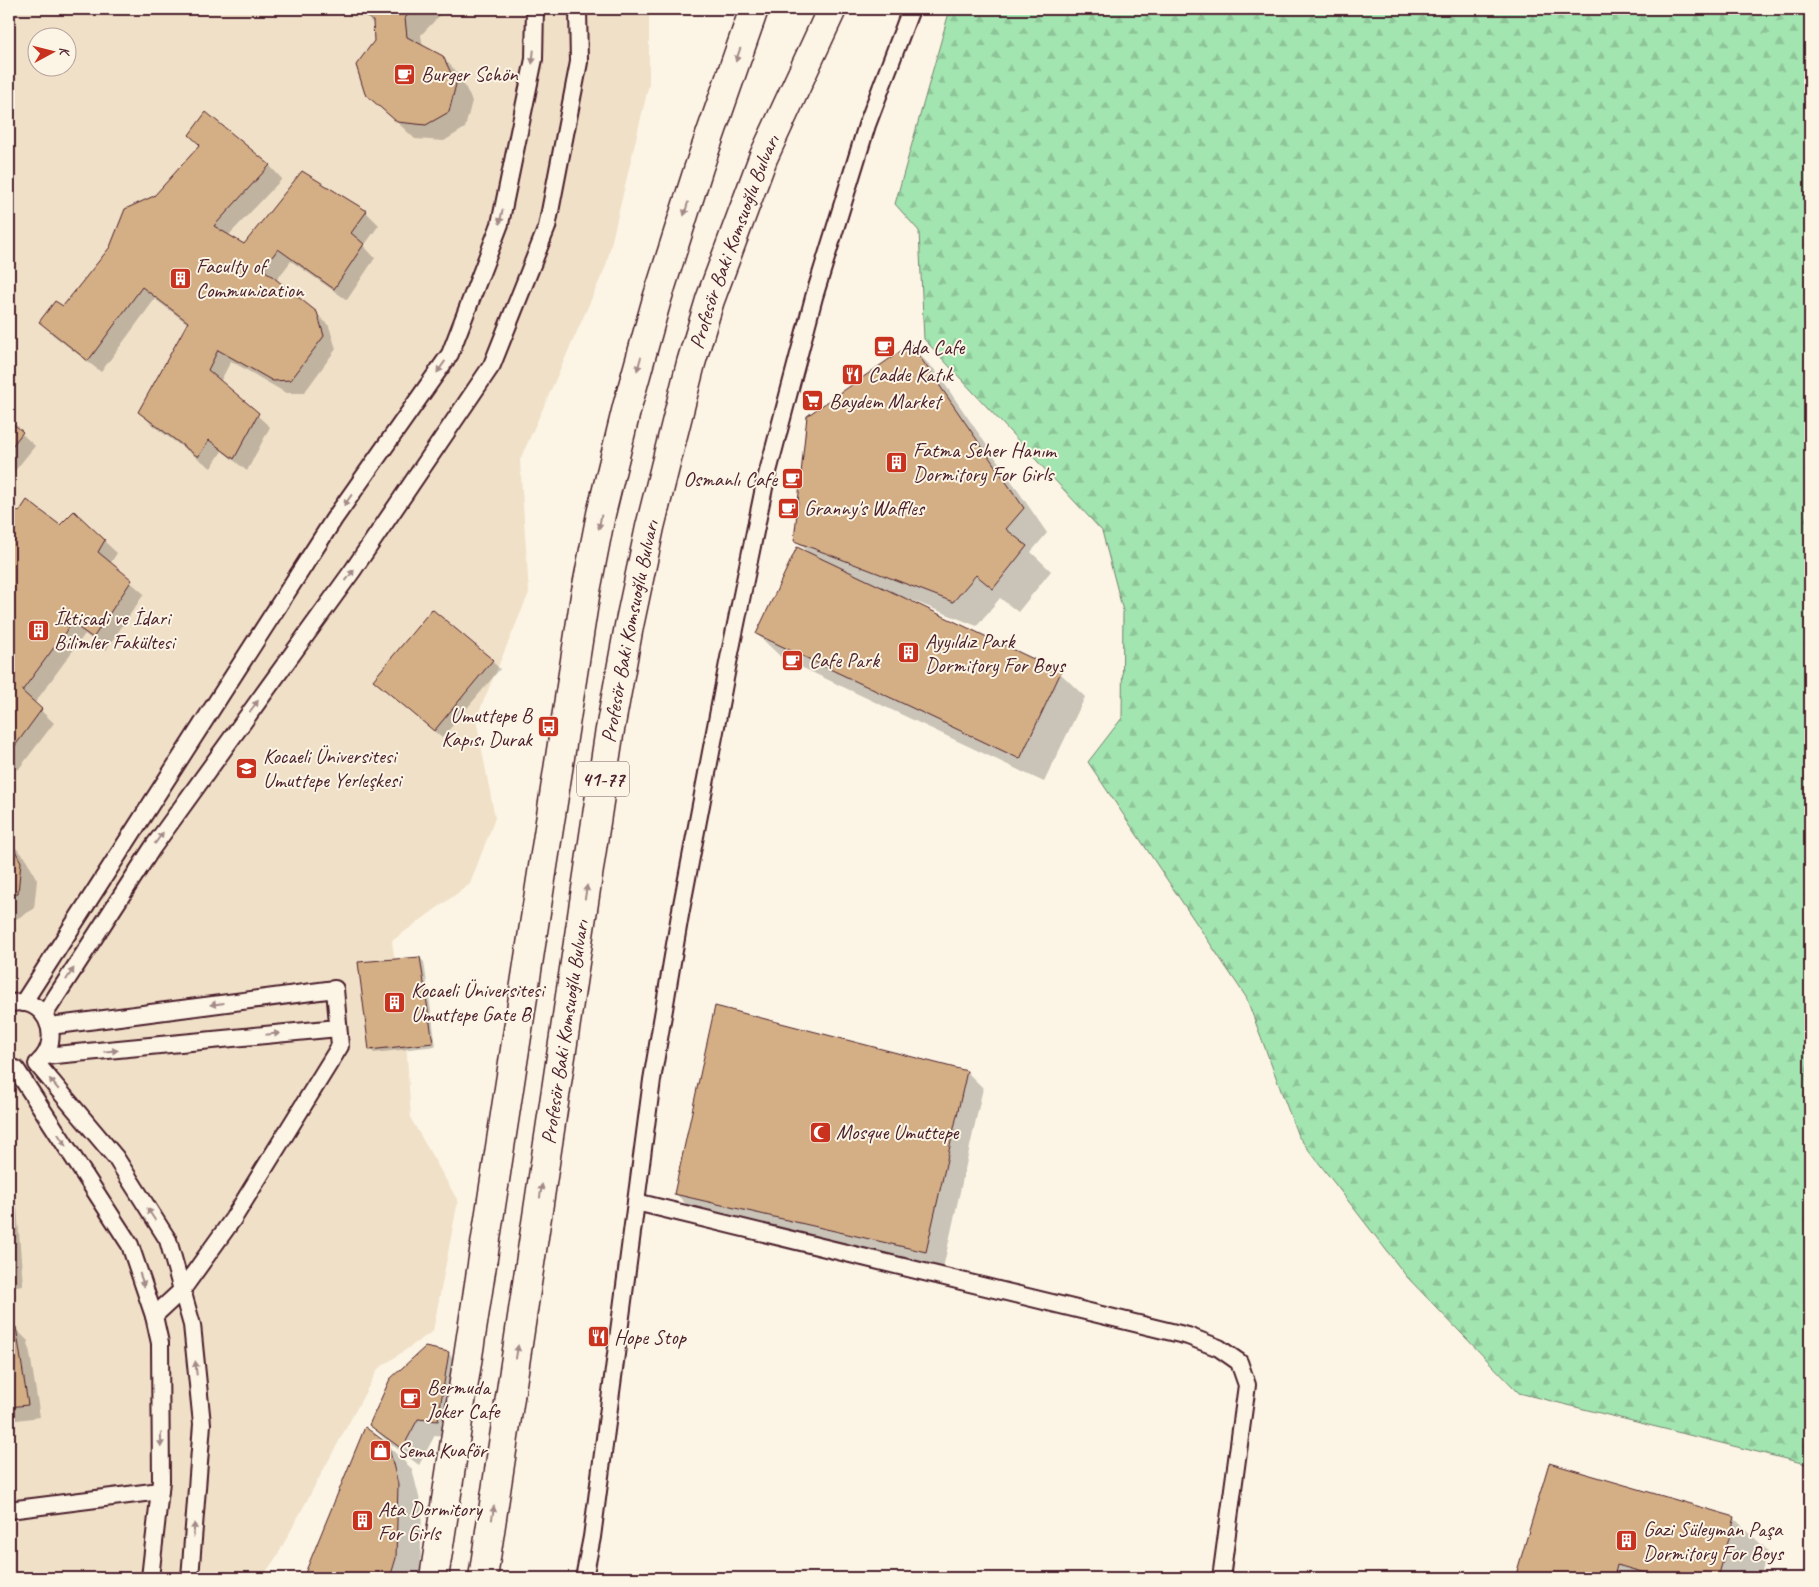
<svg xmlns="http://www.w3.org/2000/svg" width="1819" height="1587" viewBox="0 0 1819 1587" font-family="Caveat,sans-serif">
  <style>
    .built { fill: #f0e0c8; fill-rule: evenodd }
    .forest { fill: url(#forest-firs); stroke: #76826e }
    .shadow { fill: #0003 }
    .building { fill: #d4af86; stroke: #4a1f2b }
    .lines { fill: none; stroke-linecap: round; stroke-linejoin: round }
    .service-casing { stroke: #4a1f2b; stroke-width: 20 }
    .trunk-casing { stroke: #4a1f2b; stroke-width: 31 }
    .service { stroke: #fcf5e5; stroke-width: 16 }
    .trunk { stroke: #fcf5e5; stroke-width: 28 }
    .oneway { fill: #a38a88 }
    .labels { text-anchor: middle; stroke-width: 4; stroke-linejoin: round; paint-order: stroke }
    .shield { fill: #fcf5e5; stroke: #7f5f63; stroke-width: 1 }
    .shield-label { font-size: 20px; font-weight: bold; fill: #4a1f2b }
    .poi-label { font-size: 21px; fill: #4a1f2b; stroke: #fcf5e5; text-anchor: start }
    .street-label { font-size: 21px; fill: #4a1f2b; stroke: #fcf5e5 }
  </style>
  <defs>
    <pattern id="forest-firs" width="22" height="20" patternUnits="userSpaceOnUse" patternTransform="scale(1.25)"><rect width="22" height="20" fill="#a2e5b0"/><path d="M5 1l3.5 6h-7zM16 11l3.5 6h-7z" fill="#8dc498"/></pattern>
  </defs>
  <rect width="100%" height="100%" fill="#fcf5e5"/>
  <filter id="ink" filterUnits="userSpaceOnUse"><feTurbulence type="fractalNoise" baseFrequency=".02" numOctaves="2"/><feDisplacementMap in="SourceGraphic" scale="10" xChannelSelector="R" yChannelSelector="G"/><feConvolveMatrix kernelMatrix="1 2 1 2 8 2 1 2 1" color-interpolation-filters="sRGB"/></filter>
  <g filter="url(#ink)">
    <path class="built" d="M9,9h640v75l-43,182 -86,194 9,133 -53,126 19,99 -25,66 -78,57 14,98 5,80 47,82 -25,130 -55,38 -101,187 -15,22h-253zM38,38h30v30h-30z"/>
    <path class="forest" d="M950,9h860v1456l-291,-72 -112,-116 -109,-141 -52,-139 -158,-235 34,-44 1,-107 -21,-80 -178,-192 -5,-108 -24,-27z"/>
    <g class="shadow">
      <path d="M357,9h89l-25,26 2,12 19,10 17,17 13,27 -7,27 -21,13 -29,-2 -49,-46 9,-52 -1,-17z"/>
      <path d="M206,114l64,52 12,13 -54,57 16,10 59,-73 63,39 13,13 -15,21 11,12 -28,42 -56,-39 -15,20 40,32 13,13 7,23 -32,44h-18l-55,-32 -11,21 50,45 -23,44 -25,-20 -11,17 -59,-43 -12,-13 48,-88 -33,-25 -54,73 -48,-37 -12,-13 22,-14 91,-111 47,-51z"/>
      <path d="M910,346l25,24 112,163 -16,19 20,19 -33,41 -18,-14 -23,28 -71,-28 -1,2 155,73 25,24 -41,85 -262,-124 -25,-24 53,-80 -14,-14z"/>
      <path d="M9,422l26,24 -26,32z"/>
      <path d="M10,507l10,6 84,28 13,12 -7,11 34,30 -38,56 -21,-16 -51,70 20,19 -36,47 -9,-7z"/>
      <path d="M492,661l8,8 -58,69 -68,-58z"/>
      <path d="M9,841l16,16 12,23 -3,29 -18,10 -7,1z"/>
      <path d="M420,958l4,4 12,84 -62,7 -4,-4z"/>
      <path d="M967,1072l16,16 -40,180 -251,-58 -17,-17z"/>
      <path d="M9,1199l8,8 6,78 -14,2z"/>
      <path d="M15,1328l13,13 12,76 -31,4v-92z"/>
      <path d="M448,1353l17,17 -11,67 -19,-2 -16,30 -32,-24 -17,-16z"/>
      <path d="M365,1429l22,16 25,24 10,40 -2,69h-116z"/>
      <path d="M1549,1464l185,54 34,33 -8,27h-243z"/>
    </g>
    <g class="building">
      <path d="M357,9h57l-9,9 2,19 36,19 13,28 -7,28 -23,13 -29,-3 -32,-28 -9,-29 18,-24 -1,-20z"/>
      <path d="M206,112l64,53 -56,61 30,18 58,-73 65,40 -16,22 13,11 -30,45 -56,-40 -15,20 54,43 7,24 -33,44 -18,1 -55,-31 -10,20 51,43 -25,46 -25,-19 -11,17 -60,-45 50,-90 -46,-35 -54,74 -49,-39 16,-21 8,5 47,-59 15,-38 29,-13 46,-51 -11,-10z"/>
      <path d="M911,344l113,164 -18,21 21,17 -34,43 -17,-14 -23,27 -159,-61 13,-125z"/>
      <path d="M9,420l14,12 -14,18z"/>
      <path d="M27,500l33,25 14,-14 31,29 -7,12 34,28 -39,58 -21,-15 -50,68 20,18 -33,45v-248l10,6z"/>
      <path d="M797,547l264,125 -41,87 -264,-125z"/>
      <path d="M432,609l61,51 -59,71 -61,-51z"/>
      <path d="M9,839l12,23 -3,31 -9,5z"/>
      <path d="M420,957l13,86 -64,7 -11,-88z"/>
      <path d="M715,1006l252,65 -41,181 -252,-58z"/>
      <path d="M16,1327l12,78 -19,2v-79z"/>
      <path d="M425,1347l24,5 -11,69 -20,-2 -16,30 -33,-24 21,-46z"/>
      <path d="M365,1427l23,17 10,40 -2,74 -6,20h-87z"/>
      <path d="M1549,1463l186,54 -17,61h-55l-46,-13 -3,13h-99z"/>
    </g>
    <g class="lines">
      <defs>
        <g id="service">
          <path d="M23,1003l311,-484 116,-165 50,-130 34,-165 1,-50"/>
          <path d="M9,1004c35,-11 56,34 30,58"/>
          <path d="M44,1015l109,-168 200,-277 139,-205 55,-138 32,-165 -1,-53"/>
          <path d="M50,1026l285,-37 5,57 -107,173 -51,71 -28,26"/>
          <path d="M45,1056l293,-28"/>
          <path d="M37,1064l79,94 52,82 14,50 10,35 10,99 -12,154"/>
          <path d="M16,1069l114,176 24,71 6,27 1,138 -11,97"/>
          <path d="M636,1202l552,134 31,12 20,14 8,23 -26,193"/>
          <path d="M9,1510l151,-19"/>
          <path d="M584,1578l8,-41 60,-457 28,-165 48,-252 37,-180 49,-186 53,-172 44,-116"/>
        </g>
        <g id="trunk">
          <path d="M434,1578l106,-692 45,-290 16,-82 26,-107 30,-108 42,-132 55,-158"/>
          <path id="s1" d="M483,1578l126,-843 20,-109 21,-99 41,-164 19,-63 53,-142 69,-149"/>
        </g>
      </defs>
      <use href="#service" class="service-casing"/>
      <use href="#trunk" class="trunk-casing"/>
      <use href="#service" class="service"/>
      <use href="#trunk" class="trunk"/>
    </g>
    <defs><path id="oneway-solid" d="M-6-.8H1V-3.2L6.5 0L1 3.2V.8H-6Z" transform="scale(1.25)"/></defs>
    <g class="oneway">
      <use href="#oneway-solid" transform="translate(738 55) rotate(109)"/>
      <use href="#oneway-solid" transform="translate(533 57) rotate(96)"/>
      <use href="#oneway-solid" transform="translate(686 209) rotate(107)"/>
      <use href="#oneway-solid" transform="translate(501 217) rotate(102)"/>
      <use href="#oneway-solid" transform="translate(639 364) rotate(106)"/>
      <use href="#oneway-solid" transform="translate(441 367) rotate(125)"/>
      <use href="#oneway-solid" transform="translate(348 500) rotate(125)"/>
      <use href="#oneway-solid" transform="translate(600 522) rotate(101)"/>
      <use href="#oneway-solid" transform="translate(350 575) rotate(-54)"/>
      <use href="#oneway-solid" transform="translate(254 706) rotate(-54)"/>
      <use href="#oneway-solid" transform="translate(159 838) rotate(-54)"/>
      <use href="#oneway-solid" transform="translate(586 892) rotate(-81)"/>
      <use href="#oneway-solid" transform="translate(70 974) rotate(-57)"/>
      <use href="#oneway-solid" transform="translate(217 1004) rotate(173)"/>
      <use href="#oneway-solid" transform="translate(273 1034) rotate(-6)"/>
      <use href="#oneway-solid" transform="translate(111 1051) rotate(-6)"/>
      <use href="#oneway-solid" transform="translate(54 1084) rotate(-130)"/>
      <use href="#oneway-solid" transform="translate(62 1140) rotate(57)"/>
      <use href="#oneway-solid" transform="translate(541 1191) rotate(-81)"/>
      <use href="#oneway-solid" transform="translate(151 1214) rotate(-123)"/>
      <use href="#oneway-solid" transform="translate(142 1280) rotate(71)"/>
      <use href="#oneway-solid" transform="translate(517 1352) rotate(-81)"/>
      <use href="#oneway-solid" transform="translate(196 1368) rotate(-96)"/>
      <use href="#oneway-solid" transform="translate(161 1440) rotate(89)"/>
      <use href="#oneway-solid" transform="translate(493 1513) rotate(-81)"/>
      <use href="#oneway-solid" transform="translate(194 1530) rotate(-86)"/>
    </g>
  </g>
  <defs>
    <symbol id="cafe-square" viewBox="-11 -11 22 22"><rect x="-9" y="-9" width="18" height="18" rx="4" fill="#c8321e" stroke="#fcf5e5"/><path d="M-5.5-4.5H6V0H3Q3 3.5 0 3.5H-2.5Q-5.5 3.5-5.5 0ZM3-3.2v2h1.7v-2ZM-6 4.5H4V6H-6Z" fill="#fff"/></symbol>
    <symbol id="building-square" viewBox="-11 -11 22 22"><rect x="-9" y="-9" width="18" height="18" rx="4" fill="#c8321e" stroke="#fcf5e5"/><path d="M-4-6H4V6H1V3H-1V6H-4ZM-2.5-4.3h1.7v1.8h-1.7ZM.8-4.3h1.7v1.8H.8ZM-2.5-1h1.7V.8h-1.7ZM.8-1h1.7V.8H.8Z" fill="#fff"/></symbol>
    <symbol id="restaurant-square" viewBox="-11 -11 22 22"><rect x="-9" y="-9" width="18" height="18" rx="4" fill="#c8321e" stroke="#fcf5e5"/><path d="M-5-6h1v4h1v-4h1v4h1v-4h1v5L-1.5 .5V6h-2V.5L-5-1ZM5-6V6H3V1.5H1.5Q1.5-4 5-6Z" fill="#fff"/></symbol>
    <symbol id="supermarket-square" viewBox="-11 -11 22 22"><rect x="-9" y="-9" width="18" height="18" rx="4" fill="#c8321e" stroke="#fcf5e5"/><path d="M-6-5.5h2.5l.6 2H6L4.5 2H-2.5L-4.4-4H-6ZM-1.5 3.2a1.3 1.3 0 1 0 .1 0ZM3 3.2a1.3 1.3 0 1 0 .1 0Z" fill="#fff"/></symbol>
    <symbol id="bus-square" viewBox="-11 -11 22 22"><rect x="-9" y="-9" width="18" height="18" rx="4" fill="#c8321e" stroke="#fcf5e5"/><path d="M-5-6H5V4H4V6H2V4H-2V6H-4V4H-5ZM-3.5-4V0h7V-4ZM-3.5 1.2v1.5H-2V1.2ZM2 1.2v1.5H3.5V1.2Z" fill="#fff"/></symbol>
    <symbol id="university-square" viewBox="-11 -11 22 22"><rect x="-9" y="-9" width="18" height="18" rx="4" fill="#c8321e" stroke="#fcf5e5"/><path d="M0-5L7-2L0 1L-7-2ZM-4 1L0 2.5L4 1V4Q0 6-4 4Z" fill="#fff"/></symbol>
    <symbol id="mosque-square" viewBox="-11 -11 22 22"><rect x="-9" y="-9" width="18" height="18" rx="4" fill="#c8321e" stroke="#fcf5e5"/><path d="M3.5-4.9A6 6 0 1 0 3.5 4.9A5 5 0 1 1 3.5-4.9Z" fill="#fff"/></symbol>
    <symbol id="shop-square" viewBox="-11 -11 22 22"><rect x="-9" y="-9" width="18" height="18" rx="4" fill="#c8321e" stroke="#fcf5e5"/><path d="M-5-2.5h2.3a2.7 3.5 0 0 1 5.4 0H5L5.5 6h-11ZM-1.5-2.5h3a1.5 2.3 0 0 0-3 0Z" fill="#fff"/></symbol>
  </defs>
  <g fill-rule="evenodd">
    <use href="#cafe-square" x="392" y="62" width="25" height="25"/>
    <use href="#building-square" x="168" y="266" width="25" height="25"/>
    <use href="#cafe-square" x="872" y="334" width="25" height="25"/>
    <use href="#restaurant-square" x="840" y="362" width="25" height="25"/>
    <use href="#supermarket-square" x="800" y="388" width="25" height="25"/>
    <use href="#building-square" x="884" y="450" width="25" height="25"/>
    <use href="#cafe-square" x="780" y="466" width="25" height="25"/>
    <use href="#cafe-square" x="776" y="496" width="25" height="25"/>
    <use href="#building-square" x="26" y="618" width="25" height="25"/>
    <use href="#building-square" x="896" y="640" width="25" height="25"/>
    <use href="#cafe-square" x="780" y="648" width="25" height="25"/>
    <use href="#bus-square" x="536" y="714" width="25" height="25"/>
    <use href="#university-square" x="234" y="756" width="25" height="25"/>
    <use href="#building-square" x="382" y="990" width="25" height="25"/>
    <use href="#mosque-square" x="808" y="1120" width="25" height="25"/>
    <use href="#restaurant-square" x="586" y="1324" width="25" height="25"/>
    <use href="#cafe-square" x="398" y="1386" width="25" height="25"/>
    <use href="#shop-square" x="368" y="1438" width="25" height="25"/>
    <use href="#building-square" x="350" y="1508" width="25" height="25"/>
    <use href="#building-square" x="1614" y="1528" width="25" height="25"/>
  </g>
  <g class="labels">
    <rect class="shield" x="577" y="761.5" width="52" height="35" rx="4"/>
    <g class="shield-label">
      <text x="603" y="786">41-77</text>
    </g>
    <g class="poi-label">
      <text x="421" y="81">Burger Schön</text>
      <text x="196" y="273">Faculty of<tspan x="196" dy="24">Communication</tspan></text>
      <text x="900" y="354">Ada Cafe</text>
      <text x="868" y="381">Cadde Katık</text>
      <text x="829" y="408">Baydem Market</text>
      <text x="913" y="457">Fatma Seher Hanım<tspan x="913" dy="24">Dormitory For Girls</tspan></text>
      <text x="777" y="486" text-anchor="end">Osmanlı Cafe</text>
      <text x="804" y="515">Granny's Waffles</text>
      <text x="54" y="625">İktisadi ve İdari<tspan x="54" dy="24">Bilimler Fakültesi</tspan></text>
      <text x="925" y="648">Ayyıldız Park<tspan x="925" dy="24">Dormitory For Boys</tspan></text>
      <text x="809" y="667">Cafe Park</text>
      <text x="532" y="722" text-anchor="end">Umuttepe B<tspan x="532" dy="24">Kapısı Durak</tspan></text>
      <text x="263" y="763">Kocaeli Üniversitesi<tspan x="263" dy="24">Umuttepe Yerleşkesi</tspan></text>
      <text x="411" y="997">Kocaeli Üniversitesi<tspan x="411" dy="24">Umuttepe Gate B</tspan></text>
      <text x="836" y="1139">Mosque Umuttepe</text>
      <text x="614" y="1344">Hope Stop</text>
      <text x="427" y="1394">Bermuda<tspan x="427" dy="24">Joker Cafe</tspan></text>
      <text x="397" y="1457">Sema Kuaför</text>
      <text x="378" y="1516">Ata Dormitory<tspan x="378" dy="24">For Girls</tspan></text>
      <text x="1643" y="1536">Gazi Süleyman Paşa<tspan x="1643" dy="24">Dormitory For Boys</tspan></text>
    </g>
    <g class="street-label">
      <text dy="7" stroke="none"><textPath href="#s1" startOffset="1362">Profesör Baki Komsuoğlu Bulvarı</textPath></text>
      <text dy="7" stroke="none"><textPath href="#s1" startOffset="958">Profesör Baki Komsuoğlu Bulvarı</textPath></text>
      <text dy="7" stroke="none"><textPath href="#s1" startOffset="552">Profesör Baki Komsuoğlu Bulvarı</textPath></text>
    </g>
  </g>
  <rect width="1819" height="1587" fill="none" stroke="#fcf5e5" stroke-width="30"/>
  <rect x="15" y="15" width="1789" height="1557" fill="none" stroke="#4a1f2b" stroke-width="2" filter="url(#ink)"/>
  <g transform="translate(52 52) rotate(83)"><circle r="24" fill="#fcf5e5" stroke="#b59f9b"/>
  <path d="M0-4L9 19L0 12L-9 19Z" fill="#c8321e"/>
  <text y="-8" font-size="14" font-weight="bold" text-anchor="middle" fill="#4a1f2b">K</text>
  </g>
</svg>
